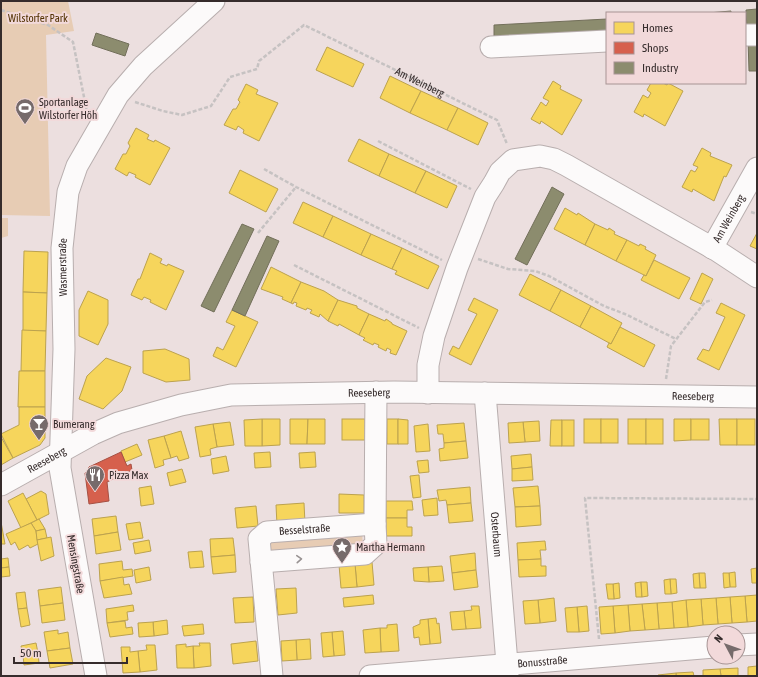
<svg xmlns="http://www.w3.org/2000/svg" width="758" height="677" viewBox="0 0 758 677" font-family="'Asap Condensed',sans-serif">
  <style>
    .green { fill: #e7ccb4 }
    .homes { fill: #f6d55c; stroke: #bca24e }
    .shops { fill: #d6604d; stroke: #a65043 }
    .industry { fill: #8c8c6e; stroke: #726f5a }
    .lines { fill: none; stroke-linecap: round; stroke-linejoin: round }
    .minor-casing { stroke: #b8aeae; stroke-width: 23 }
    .path { stroke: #c6c2c2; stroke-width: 2.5; stroke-dasharray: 4 2; stroke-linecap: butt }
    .minor { stroke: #fcfafa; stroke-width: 21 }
    .oneway { stroke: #999393 }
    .labels { text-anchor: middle; stroke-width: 4; stroke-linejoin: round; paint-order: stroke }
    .park-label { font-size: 11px; fill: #513100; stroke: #f2d9da }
    .street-label { font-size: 11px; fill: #362c2c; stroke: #f2d9da }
    .poi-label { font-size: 11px; fill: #362c2c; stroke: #f2d9da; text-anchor: start }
  </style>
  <rect width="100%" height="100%" fill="#ecdfdf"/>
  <g class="green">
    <path d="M1,1h67l6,30 -28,4 4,181 -49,-1z"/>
    <path d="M1,218h7v18l-7,2z"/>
    <path d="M362,530l1,21 -95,7 -2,-21z"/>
  </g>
  <g class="homes">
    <path d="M327,47l37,17 -11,23 -37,-17z"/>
    <path d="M390,76l31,15 -11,22 -30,-15z"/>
    <path d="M553,81l8,5 -1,3 22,11 -20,35 -21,-14 -1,3 -9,-5 10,-17 5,4 3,-5 -6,-3z"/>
    <path d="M651,83h12l4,2 1,-2 15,8 -18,35 -21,-12 -1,3 -9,-5 9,-17 5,3 3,-5 -4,-3z"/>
    <path d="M246,84l12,6 -2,4 22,9 -19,38 -16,-8 1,-3 -6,-4 -2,4 -12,-5 9,-16h3l4,-7 -2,-2z"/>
    <path d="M421,91l37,17 -11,22 -37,-17z"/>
    <path d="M458,108l30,15 -10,22 -31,-15z"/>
    <path d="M136,128l13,7 -2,4 7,3 1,-2 15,8 -20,37 -15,-8 1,-2 -7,-3 -2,4 -12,-7 8,-15h3l4,-8 -2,-3z"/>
    <path d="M359,139l30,15 -10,22 -31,-15z"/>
    <path d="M702,148l9,5 -1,3 22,9 -6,12 -2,-1 -10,25 -21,-12 -1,3 -10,-5 9,-17 4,2 3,-5 -5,-2z"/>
    <path d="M389,154l37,17 -11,22 -36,-17z"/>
    <path d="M240,170l38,19 -12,23 -37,-19z"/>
    <path d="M426,171l31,15 -10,22 -32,-15z"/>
    <path d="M303,202l30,14 -10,21 -30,-14z"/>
    <path d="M565,208l12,7 1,-2 17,11 -10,21 -31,-16z"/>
    <path d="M333,216l38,18 -10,21 -38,-18z"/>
    <path d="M595,224l13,6 1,-2 6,4 -1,2 13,6 -11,21 -31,-16z"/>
    <path d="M757,233v16l-7,-3z"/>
    <path d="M371,234l31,14 -10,21 -31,-14z"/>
    <path d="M627,240l12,6 1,-2 6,3 -1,2 11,6 -10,21 -30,-15z"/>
    <path d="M402,248l37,18 -11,23 -33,-15 2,-3 -5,-2z"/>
    <path d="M24,251l24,1 -1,41 -24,-1z"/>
    <path d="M150,253l12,6 -2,4 7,3 1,-2 16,7 -18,39 -16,-8 1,-2 -7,-3 -2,3 -11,-5 7,-16h2z"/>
    <path d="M654,260l36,18 -11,21 -38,-19 3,-5 2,1z"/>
    <path d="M271,267l30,15 -10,21 -9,-4 1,-2 -22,-8z"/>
    <path d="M702,273l11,6 -12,25 -11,-5z"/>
    <path d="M530,274l31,16 -11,21 -31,-16z"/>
    <path d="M301,282l23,9 14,9 -10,21 -8,-7 -1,3 -9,-4 2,-3 -5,-2 -1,2 -10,-4 1,-3 -3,-1 -1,2 -2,-1z"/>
    <path d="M561,290l30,16 -11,21 -30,-16z"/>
    <path d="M88,291l20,9v24l-10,21 -19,-9v-26z"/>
    <path d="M23,292l24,1 -1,38h-23z"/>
    <path d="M474,298l24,12 -27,55 -22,-11 4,-8 6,3 18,-35 -9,-4z"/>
    <path d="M338,300l19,6v2l12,6 -10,21 -20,-11 -1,2 -10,-5z"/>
    <path d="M721,303l24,12 -26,55 -22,-11 6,-10 6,2 16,-34 -9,-4z"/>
    <path d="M591,306l31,17 -11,21 -31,-17z"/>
    <path d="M232,310l26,12 -22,45 -23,-11 4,-9 6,3 12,-24 -9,-4z"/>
    <path d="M369,314l16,7 1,-2 6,4v1l15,7 -11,24 -6,-2 1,-3 -4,-2 -1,3 -8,-4 1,-2 -5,-2 -1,2 -10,-5 2,-2 -6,-3z"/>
    <path d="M620,327l35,18 -11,22 -37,-20 2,-4 2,1z"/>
    <path d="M22,330l24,1 -1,40h-24z"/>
    <path d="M165,349l24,10 1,21 -24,2 -23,-9v-22z"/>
    <path d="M106,358l25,9 -9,24 -19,18 -24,-10 8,-23z"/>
    <path d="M19,371h26v36h-27z"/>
    <path d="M19,407h26v31l-5,7 -27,13 -12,-24 18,-9z"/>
    <path d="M262,419h18v26l-18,1z"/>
    <path d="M262,419v27h-17l-1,-26z"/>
    <path d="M290,419h18l-1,25h-17z"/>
    <path d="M308,419h17v25h-18z"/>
    <rect x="342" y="419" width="23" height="21"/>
    <rect x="387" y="419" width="11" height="25"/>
    <path d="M398,419l10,1v24h-10z"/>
    <rect x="584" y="419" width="17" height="24"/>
    <rect x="601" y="419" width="17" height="24"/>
    <rect x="628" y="419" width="18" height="25"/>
    <rect x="646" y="419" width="17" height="25"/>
    <path d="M674,419h17v21l-17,1z"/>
    <rect x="691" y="419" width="18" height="21"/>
    <path d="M719,419h18v26h-17z"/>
    <rect x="737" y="419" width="18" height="26"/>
    <path d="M551,420h11v26h-12z"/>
    <rect x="562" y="420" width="12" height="26"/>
    <path d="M539,421l1,20 -15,1 -2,-20z"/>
    <path d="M230,422l4,23 -17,2 -4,-23z"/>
    <path d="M523,422l2,20 -16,1 -1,-20z"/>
    <path d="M464,423l2,18 -22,2 -1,-9h-5l-1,-9z"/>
    <path d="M213,424l4,23 -7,2 1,6 -11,2 -5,-30z"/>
    <path d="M428,424l2,27 -14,1 -2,-26z"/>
    <path d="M181,431l8,27 -10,3 -2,-5 -6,2 -7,-22z"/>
    <path d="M164,436l7,22 -8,2 1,5 -9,3 -7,-28z"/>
    <path d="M1,437l12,21 -12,7z"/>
    <path d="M466,441l2,17 -28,3 -1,-12 5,-1v-5z"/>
    <path d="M137,444l5,11 -17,7 -4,-11z"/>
    <path d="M270,452l1,15 -16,1 -1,-15z"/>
    <path d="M315,452l1,15 -16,1 -1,-15z"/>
    <path d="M531,454l1,13 -20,2 -1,-13z"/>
    <path d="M226,456l3,15 -16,3 -2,-15z"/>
    <path d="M428,460l1,12 -10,1 -2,-12z"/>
    <path d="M532,467l1,13 -21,1v-12z"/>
    <path d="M182,469l4,13 -16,4 -3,-13z"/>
    <path d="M419,475l2,22 -8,1 -3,-22z"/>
    <path d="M151,486l3,18 -13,2 -2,-18z"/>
    <path d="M538,486l2,20 -25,1 -2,-19z"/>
    <path d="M470,487l1,16 -24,2 -1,-5 -7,1 -2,-11z"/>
    <path d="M41,491l5,3 3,20 -12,6 -11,-21z"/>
    <path d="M23,493l14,27 -16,8 -13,-27z"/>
    <path d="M339,494l25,1v18h-25z"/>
    <path d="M437,498l1,17 -14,1 -2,-16z"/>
    <path d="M386,501h26l1,9h-6v8h-21z"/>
    <path d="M304,503l1,20 -28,2 -1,-20z"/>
    <path d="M471,503l2,18 -24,2 -2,-18z"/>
    <path d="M256,506l2,20 -21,2 -2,-20z"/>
    <path d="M540,506l1,19 -25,2 -1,-20z"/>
    <path d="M116,516l2,16 -24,4 -2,-17z"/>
    <path d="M386,518h21v9h5v9h-26z"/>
    <path d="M39,519l6,10 -9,2 -5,-8z"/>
    <path d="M1,522l4,22h-4z"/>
    <path d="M140,522l3,16 -14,2 -3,-16z"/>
    <path d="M31,523l5,8 2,13 -8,4 -2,-3 -9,5 -4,-8 -4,3 -5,-11z"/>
    <path d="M45,529l2,9 -10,2 -1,-9z"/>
    <path d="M118,532l3,18 -25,4 -2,-18z"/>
    <path d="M51,537l3,19 -13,5 -4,-21z"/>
    <path d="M233,538l2,17 -24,2 -1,-18z"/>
    <path d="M149,540l2,11 -16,3 -2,-11z"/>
    <path d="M545,541l1,9h-6l1,9 -23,1 -1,-17z"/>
    <path d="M202,551l2,16 -14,1 -2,-16z"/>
    <path d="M475,553l1,17 -24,3 -2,-17z"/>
    <path d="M235,555l1,17 -23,2 -2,-17z"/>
    <path d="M8,558l1,9 -8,1v-9z"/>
    <path d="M541,559v7h5v10l-27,1 -1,-17z"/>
    <path d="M122,561l1,9 9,-1 1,7 -33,5 -1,-17z"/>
    <path d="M372,562l2,23 -17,2 -2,-23z"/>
    <path d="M355,564l2,23 -16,1 -2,-23z"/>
    <path d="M442,566l2,15 -15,1 -1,-15z"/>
    <path d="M9,567l1,9 -9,1v-9z"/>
    <path d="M149,567l2,13 -15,3 -2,-13z"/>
    <path d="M428,567l1,15 -15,-1 -1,-13z"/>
    <path d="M757,568v15h-5l-1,-14z"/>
    <path d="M476,570l2,17 -24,3 -2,-17z"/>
    <path d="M735,572l1,15h-6l-1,-14z"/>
    <path d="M699,573h6l1,15h-6z"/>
    <path d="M699,573l1,15h-6l-1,-14z"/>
    <path d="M723,573h6l1,14 -6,1z"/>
    <path d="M123,577l1,8 5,-1 3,10 -28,4 -4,-17z"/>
    <path d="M670,579h6l1,14 -6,1z"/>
    <path d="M670,579l1,15h-6l-1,-14z"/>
    <path d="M641,582l1,15h-6l-1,-14z"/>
    <path d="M641,582h6l1,14 -6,1z"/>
    <path d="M619,583l1,15 -6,1 -1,-15z"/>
    <path d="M606,584h7l1,15h-6z"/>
    <path d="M61,587l2,16 -23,3 -2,-16z"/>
    <path d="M296,588l1,25 -19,2 -2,-26z"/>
    <path d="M25,592l2,16 -9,1 -2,-16z"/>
    <path d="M373,595l1,9 -30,3 -1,-9z"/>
    <path d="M757,595v26l-10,1 -2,-26z"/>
    <path d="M745,596l2,26 -15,1 -2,-26z"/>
    <path d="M253,597l1,25 -19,1 -2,-25z"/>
    <path d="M730,597l2,26 -14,1 -2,-26z"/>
    <path d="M554,598l2,23 -16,2 -2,-23z"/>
    <path d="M716,598l2,26 -15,1 -2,-26z"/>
    <path d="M701,599l2,26 -15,2 -2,-27z"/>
    <path d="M538,600l2,23 -15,1 -2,-23z"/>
    <path d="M686,600l2,27 -14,1 -2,-26z"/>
    <path d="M672,602l2,26 -15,1 -2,-26z"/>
    <path d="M63,603l2,17 -23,3 -2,-17z"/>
    <path d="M657,603l2,26 -14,1 -3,-26z"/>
    <path d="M642,604l3,26 -15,1 -2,-26z"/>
    <path d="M133,605l1,6 -7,1 1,8 -21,3 -1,-14z"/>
    <path d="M628,605l2,26 -15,2 -2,-27z"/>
    <path d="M471,606h8l2,22 -15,1 -2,-18 8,-1z"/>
    <path d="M587,606l2,25 -10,1 -2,-25z"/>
    <path d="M613,606l2,27 -14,1 -2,-27z"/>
    <path d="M577,607l2,25h-12l-2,-24z"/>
    <path d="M27,608l3,17 -9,2 -3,-18z"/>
    <path d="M464,611l2,18 -14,1 -2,-18z"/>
    <path d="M436,618l1,6 2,-1 2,20 -11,1 -2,-25z"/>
    <path d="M428,619l2,25 -10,1 -1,-8 -5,1 -1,-11 7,-3v-4z"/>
    <path d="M167,620l1,14 -14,2 -1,-14z"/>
    <path d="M125,621l1,7 6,-1 1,7 -23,3 -3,-14z"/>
    <path d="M153,622l1,14 -15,1 -1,-14z"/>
    <path d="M203,624l1,10 -20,2 -2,-10z"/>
    <path d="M397,624l2,27 -18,1 -1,-24h7v-3z"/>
    <path d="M380,628l1,24 -16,1 -2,-23z"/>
    <path d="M58,630v4l10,-2 2,16 -23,3 -3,-19z"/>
    <path d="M343,631l2,24 -11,1 -2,-24z"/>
    <path d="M332,632l2,24 -11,1 -2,-24z"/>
    <path d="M310,639l1,20 -14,1 -1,-20z"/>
    <path d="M296,640l1,20 -15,1 -1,-20z"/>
    <path d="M256,641l2,20 -25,3 -2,-20z"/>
    <path d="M36,643l2,10 -15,2 -2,-9z"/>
    <path d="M199,643h11l1,23 -17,2 -1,-22h7z"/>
    <path d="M186,644v3l7,-1 1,22h-17l-1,-23z"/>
    <path d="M146,645h9l2,25 -17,2 -2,-21 9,-1z"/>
    <path d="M121,647h9v5l8,-1 2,21 -17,1z"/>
    <path d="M70,648l3,16 -23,4 -3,-17z"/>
    <path d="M38,653l1,10 -15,2 -1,-10z"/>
    <path d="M757,666v10h-9v-9z"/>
    <path d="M738,668v8h-17l-1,-7z"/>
    <path d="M720,669l1,7h-18v-6z"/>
    <path d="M693,672l1,4h-18v-3z"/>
    <path d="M676,673v3h-18v-1z"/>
  </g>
  <path class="shops" d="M121,452l6,14 4,-2 1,6 -25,12 2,19 -20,3 -4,-31 3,-1 1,-5z"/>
  <g class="industry">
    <path d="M757,9v20h-10l-1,-19z"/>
    <path d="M731,11v2h-23z"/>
    <path d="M607,19v13l-113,6v-13z"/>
    <path d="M96,33l33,11 -4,12 -33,-11z"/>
    <path d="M748,39h9v32h-8z"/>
    <path d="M552,187l12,7 -37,71 -12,-6z"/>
    <path d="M242,224l12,5 -40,83 -13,-6z"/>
    <path d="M267,236l12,5 -34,75 -13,-6z"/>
  </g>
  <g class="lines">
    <defs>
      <g id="minor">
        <path d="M745,35h12"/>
        <path d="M491,47l116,-6"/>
        <path id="s2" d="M712,248l45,-80"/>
        <path d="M428,393v-28l6,-29 23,-68 28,-71 9,-14 6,-11 13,-12 27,-4 14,3 12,6 150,85 41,27"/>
        <path id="s3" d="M485,393l23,283"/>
        <path id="s4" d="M1,485l92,-51 25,-11 63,-18 50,-10 163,-3 363,5"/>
        <path d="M261,562l104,-8 11,-10 -1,-20 1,-132"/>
        <path d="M738,645l19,-1"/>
        <path id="s5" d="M96,676l-36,-208 4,-119 -2,-101 6,-56 9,-26 41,-71 25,-29 71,-65"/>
        <path id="s6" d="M272,676l-13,-137 8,-7 108,-8"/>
        <path id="s7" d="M370,676l344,-29"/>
      </g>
    </defs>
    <use href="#minor" class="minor-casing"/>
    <g class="path">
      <path d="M1,10l47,15 25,17 14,70"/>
      <path id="s1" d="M135,102l28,9 19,4 29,-9 19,-29 27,-8 2,-8 45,-36 193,95 10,24"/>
      <path d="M378,141l93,48"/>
      <path d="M264,169l32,18 146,73"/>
      <path d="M751,212l6,2"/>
      <path d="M258,233l38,-46"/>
      <path d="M478,259l30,10 27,2 14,5 55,30 21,8 51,25"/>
      <path d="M294,265l125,63"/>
      <path d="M666,379l5,-33 34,-44 7,-2"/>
      <path d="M599,639l-14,-141 172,1"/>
    </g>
    <use href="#minor" class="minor"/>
  </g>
  <defs><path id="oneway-chevron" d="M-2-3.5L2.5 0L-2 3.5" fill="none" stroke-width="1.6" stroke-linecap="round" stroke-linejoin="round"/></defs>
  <use class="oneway" href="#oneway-chevron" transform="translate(299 559) rotate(-4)"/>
  <defs>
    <symbol id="stadium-pin" viewBox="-11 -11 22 30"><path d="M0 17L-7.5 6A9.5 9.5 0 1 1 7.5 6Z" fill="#766b6b" stroke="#f2d9da"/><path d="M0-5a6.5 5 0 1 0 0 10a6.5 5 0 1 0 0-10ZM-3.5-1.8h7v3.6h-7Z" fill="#fff"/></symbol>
    <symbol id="bar-pin" viewBox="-11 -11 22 30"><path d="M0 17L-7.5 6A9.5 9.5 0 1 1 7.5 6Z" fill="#766b6b" stroke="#f2d9da"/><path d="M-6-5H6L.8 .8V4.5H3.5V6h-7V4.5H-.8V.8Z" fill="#fff"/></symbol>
    <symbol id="restaurant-pin" viewBox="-11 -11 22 30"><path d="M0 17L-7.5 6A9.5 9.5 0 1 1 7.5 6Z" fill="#766b6b" stroke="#f2d9da"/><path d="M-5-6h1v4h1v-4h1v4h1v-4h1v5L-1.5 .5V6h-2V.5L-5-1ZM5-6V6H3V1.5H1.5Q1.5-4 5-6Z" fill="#fff"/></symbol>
    <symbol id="sight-pin" viewBox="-11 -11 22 30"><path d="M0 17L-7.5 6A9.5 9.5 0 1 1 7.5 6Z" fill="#766b6b" stroke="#f2d9da"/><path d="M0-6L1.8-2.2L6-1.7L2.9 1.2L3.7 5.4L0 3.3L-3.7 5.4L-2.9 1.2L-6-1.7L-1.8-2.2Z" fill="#fff"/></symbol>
  </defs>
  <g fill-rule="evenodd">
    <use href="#stadium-pin" x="14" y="97" width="22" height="30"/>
    <use href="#bar-pin" x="28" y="413" width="22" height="30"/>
    <use href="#restaurant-pin" x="84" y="464" width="22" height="30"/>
    <use href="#sight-pin" x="331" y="536" width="22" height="30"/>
  </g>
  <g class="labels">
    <g class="park-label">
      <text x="38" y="22">Wilstorfer Park</text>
    </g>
    <g class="street-label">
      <text dy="4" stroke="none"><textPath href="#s1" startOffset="337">Am Weinberg</textPath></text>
      <text dy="4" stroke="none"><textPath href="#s2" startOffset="34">Am Weinberg</textPath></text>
      <text dy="4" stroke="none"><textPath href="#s5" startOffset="412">Wasmerstraße</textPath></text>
      <text dy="4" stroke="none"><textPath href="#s4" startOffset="387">Reeseberg</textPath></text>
      <text dy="4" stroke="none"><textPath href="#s4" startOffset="711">Reeseberg</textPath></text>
      <text dy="4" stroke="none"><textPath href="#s4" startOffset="52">Reeseberg</textPath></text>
      <text dy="4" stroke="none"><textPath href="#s6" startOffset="186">Besselstraße</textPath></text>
      <text dy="4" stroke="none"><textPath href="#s3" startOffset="142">Osterbaum</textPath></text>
      <text transform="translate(76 564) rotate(80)" y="4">Mensingstraße</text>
      <text dy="4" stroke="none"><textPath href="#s7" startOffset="173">Bonusstraße</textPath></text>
    </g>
    <g class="poi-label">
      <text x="39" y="106">Sportanlage<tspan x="39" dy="13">Wilstorfer Höh</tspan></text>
      <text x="53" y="428">Bumerang</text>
      <text x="109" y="479">Pizza Max</text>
      <text x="356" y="551">Martha Hermann</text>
    </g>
  </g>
  <rect width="758" height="677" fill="none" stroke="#362c2c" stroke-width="4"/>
  <rect x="606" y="12" width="140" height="72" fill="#f2d9da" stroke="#a79494"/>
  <rect x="614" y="22" width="20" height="12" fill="#f6d55c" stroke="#a79494"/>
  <text x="642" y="32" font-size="12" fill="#362c2c">Homes</text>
  <rect x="614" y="42" width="20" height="12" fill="#d6604d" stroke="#a79494"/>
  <text x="642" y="52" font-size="12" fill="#362c2c">Shops</text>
  <rect x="614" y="62" width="20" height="12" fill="#8c8c6e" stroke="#a79494"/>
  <text x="642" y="72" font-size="12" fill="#362c2c">Industry</text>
  <g transform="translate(726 645) rotate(311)"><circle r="19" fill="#f2d9da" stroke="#a79494"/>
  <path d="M0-3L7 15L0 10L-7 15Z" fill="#766b6b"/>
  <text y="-6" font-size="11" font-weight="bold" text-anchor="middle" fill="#362c2c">N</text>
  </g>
  <path d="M14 657v6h113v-6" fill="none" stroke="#362c2c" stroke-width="2"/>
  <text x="20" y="657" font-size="12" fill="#362c2c" stroke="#f2d9da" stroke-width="3" paint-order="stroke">50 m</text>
</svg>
